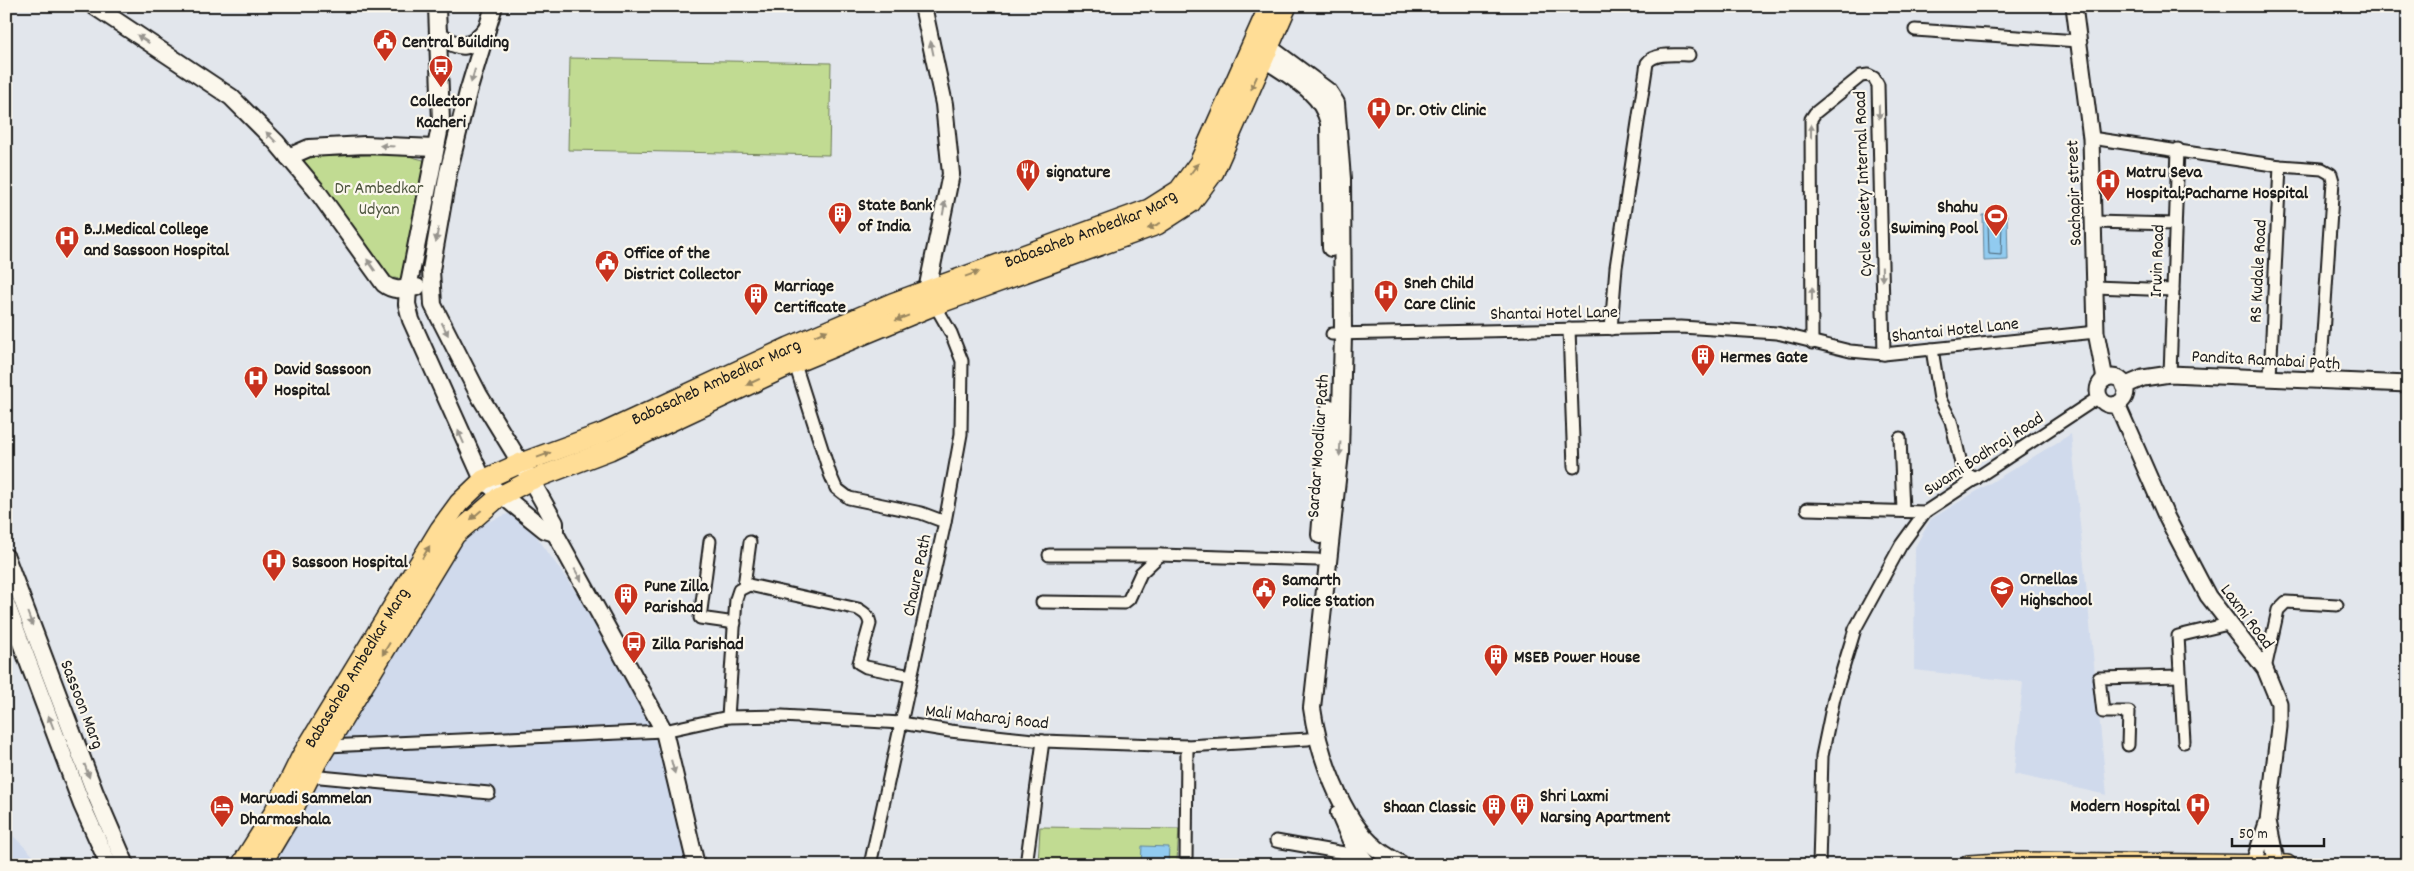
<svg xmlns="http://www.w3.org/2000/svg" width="2414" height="871" viewBox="0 0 2414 871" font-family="Dekko,sans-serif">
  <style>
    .built { fill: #d0daec }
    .green { fill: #c1db92; stroke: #6e7c57 }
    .water { fill: #91cbf0; stroke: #62859b }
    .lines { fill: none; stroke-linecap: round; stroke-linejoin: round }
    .shore { stroke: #4b6271; stroke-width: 1 }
    .minor-casing { stroke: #1c1c1c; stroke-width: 15 }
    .tertiary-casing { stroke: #1c1c1c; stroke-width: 19 }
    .secondary-casing { stroke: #1c1c1c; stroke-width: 20 }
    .primary-casing { stroke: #1c1c1c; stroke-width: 22 }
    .minor { stroke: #fbf7ec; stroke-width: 11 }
    .tertiary { stroke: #fbf7ec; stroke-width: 15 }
    .secondary { stroke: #fbf7ec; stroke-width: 16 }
    .primary { stroke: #ffdd96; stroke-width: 19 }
    .oneway { fill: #97948e }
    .oneway2 { fill: #99865f }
    .labels { text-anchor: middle; stroke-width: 4.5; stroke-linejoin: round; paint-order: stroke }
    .poi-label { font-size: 18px; font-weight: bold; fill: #1c1c1c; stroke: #fbf7ec; text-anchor: start }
    .street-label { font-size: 18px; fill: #1c1c1c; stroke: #fbf7ec }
    .park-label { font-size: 18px; fill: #4e553f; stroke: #fbf7ec }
  </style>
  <rect width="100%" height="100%" fill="#e2e6ec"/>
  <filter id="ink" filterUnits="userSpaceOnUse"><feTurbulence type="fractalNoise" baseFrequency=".02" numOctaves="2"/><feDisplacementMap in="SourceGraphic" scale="10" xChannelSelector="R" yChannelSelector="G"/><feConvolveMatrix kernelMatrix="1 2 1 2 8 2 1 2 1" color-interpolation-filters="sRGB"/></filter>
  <g filter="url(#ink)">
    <g class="built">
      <path d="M2071,434l36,361 -93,-21 9,-92 -109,-12 1,-123 16,-28z"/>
      <path d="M518,510l86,122 67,125 16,108h-426l194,-330z"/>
      <path d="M6,829l37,36h-37z"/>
    </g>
    <g class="green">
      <path d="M570,58l261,5 -2,92 -261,-5z"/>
      <path d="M401,154l26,7 -19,118 -16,-1 -94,-116 12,-5z"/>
      <path d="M1040,827l139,2 -2,31 24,5h-163z"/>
    </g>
    <g class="water">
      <path d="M2007,214l1,46 -24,1 -1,-46z"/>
      <path d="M1142,846l27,1 -1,18h-27z"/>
    </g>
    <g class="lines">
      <path class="shore" d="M1991,219l11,2 -1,34 -12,-1 -1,-32z"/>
      <defs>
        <g id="minor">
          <path d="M1915,30l163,11"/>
          <path d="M2091,138l189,28 42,3 9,5 2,7 -13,199"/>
          <path d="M2093,222l82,2"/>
          <path d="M2095,287l78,3"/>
          <path d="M935,305l16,28 11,28 -1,73 -16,88"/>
          <path d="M1569,329l5,138"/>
          <path d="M1611,329l5,-62 31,-204c7,-11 30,-8 42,-8"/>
          <path d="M1332,334l349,-7 96,6 73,18 34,3 212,-22"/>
          <path d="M1812,343l-1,-224 4,-6 46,-37 7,-1 6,3 4,7 6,269"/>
          <path d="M1932,349l8,50 11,22 12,51 13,7"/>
          <path d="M793,358l37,116 6,14 13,10 72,15 24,9 -75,343"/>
          <path d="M2170,374l8,-225"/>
          <path d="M2270,378l10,-212"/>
          <path d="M1900,438l3,73"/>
          <path d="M1807,509l118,3"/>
          <path d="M710,541l-10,77 35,5"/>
          <path d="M1049,555h111l158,5"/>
          <path d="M744,586l6,-44"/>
          <path d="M1042,602l82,1 5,-4 12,-26 19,-18"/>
          <path d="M2265,669l13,-59 8,-8 51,3"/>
          <path d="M728,717l8,-118 3,-9 10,-5 109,24c7,4 11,7 12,15l-11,39 7,4 45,9"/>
          <path d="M2184,742l-6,-106 50,-12"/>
          <path d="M2128,745l1,-33h-26l-4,-34 81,-2"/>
          <path d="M327,746l337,-15 64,-14 54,-1 119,7 49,8 93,10 144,5 121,-7"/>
          <path d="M310,776l179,17"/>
          <path d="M1276,841l85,15"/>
          <path d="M1026,865l17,-124"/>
          <path d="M1186,865l1,-119"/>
          <path d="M1819,865l3,-109 12,-58 21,-69 46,-84 24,-33 174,-115"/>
        </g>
        <g id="tertiary">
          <path d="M2074,6l17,132 5,194 9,47"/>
          <circle cx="2112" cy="391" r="14"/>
          <path d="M2124,386l19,-8 27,-4 238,10"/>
          <path d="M2117,404l50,114 41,78 57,73 14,34v24l-11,94 9,44"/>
          <path d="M2253,865l14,-42"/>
        </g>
        <g id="secondary">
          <path d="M94,6l137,91 45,45 41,49 67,93c10,8 20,5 33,3"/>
          <path d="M437,6l4,116 -33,166 -1,16 4,16 72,160 62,50 10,3"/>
          <path d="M494,6l-26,86 -20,81 -17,97 2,35 46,90 52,85 24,43v10l109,198 32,134"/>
          <path d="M923,6l21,98 7,70 -24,116 5,10"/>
          <path d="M440,35c20,16 31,14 47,-6"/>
          <path d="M1259,40l70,52 7,11 6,76 1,155 -3,119 -28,255c6,44 29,111 64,140 8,7 18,12 26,17"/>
          <path d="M1254,51c27,22 67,36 75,72l2,125"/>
          <path d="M288,157l21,-9 56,-3 70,3"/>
          <path d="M1320,535l10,-127"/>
          <path d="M6,557l89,236 31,72"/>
          <path d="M6,603l76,202 27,60"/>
          <path d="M1339,813l13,30 16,22"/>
        </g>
        <g id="primary">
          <path id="s1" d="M241,865l32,-51 28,-57 139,-228 19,-26 24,-23 38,-17 82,-30 186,-86 103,-44 257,-94 30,-19 20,-27 70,-157"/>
          <path d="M261,865l28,-47 28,-56 138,-227 45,-39 31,-16 79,-30 185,-87 140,-58 222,-80 34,-22 23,-31 73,-166"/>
          <path d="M1969,865l46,-3 272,3"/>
        </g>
      </defs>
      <use href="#minor" class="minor-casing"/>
      <use href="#tertiary" class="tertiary-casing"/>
      <use href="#secondary" class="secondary-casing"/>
      <use href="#primary" class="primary-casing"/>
      <use href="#minor" class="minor"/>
      <use href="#tertiary" class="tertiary"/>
      <use href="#secondary" class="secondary"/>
      <use href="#primary" class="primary"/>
    </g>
    <defs><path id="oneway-solid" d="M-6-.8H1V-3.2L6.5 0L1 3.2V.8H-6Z" transform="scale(1.25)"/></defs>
    <g class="oneway">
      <use href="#oneway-solid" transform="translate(143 39) rotate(-147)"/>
      <use href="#oneway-solid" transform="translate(932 48) rotate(-102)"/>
      <use href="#oneway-solid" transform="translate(473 76) rotate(106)"/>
      <use href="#oneway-solid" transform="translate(1879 112) rotate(89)"/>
      <use href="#oneway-solid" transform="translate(1811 131) rotate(-90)"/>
      <use href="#oneway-solid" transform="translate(271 137) rotate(-134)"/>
      <use href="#oneway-solid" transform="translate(387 146) rotate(-177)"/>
      <use href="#oneway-solid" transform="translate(944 208) rotate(-80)"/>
      <use href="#oneway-solid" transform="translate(437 235) rotate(100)"/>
      <use href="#oneway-solid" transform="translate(371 265) rotate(-125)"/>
      <use href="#oneway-solid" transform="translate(1882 274) rotate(89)"/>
      <use href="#oneway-solid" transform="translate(1812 294) rotate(-90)"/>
      <use href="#oneway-solid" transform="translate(445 329) rotate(63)"/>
      <use href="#oneway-solid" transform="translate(461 437) rotate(-114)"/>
      <use href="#oneway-solid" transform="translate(1340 449) rotate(93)"/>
      <use href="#oneway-solid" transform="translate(578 575) rotate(61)"/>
      <use href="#oneway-solid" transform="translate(30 619) rotate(69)"/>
      <use href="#oneway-solid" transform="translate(51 722) rotate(-111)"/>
      <use href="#oneway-solid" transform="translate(673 767) rotate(75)"/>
      <use href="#oneway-solid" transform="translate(87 771) rotate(70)"/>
    </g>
    <g class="oneway2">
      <use href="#oneway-solid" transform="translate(1254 83) rotate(114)"/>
      <use href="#oneway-solid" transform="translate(1194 169) rotate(-53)"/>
      <use href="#oneway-solid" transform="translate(1154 226) rotate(156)"/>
      <use href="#oneway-solid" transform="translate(972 274) rotate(-20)"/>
      <use href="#oneway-solid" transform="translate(902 318) rotate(159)"/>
      <use href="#oneway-solid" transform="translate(821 333) rotate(-23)"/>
      <use href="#oneway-solid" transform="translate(753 382) rotate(155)"/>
      <use href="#oneway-solid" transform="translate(544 455) rotate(-20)"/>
      <use href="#oneway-solid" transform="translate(476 515) rotate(139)"/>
      <use href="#oneway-solid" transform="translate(426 552) rotate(-59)"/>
      <use href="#oneway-solid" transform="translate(386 649) rotate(121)"/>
    </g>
  </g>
  <defs>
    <symbol id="civic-pin" viewBox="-11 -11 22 30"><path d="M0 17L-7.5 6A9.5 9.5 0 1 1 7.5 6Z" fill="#c8321e" stroke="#fbf7ec"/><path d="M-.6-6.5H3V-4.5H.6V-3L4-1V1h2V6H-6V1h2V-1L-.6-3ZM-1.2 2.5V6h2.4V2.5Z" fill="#fff"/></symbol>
    <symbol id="bus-pin" viewBox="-11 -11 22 30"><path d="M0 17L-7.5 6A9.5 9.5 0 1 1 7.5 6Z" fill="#c8321e" stroke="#fbf7ec"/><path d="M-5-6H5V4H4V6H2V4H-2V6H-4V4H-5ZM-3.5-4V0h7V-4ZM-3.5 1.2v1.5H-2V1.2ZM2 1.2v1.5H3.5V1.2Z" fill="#fff"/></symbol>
    <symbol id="hospital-pin" viewBox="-11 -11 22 30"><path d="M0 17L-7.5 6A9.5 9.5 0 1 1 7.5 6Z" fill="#c8321e" stroke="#fbf7ec"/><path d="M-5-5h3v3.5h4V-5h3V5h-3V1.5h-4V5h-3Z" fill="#fff"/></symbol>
    <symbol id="restaurant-pin" viewBox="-11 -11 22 30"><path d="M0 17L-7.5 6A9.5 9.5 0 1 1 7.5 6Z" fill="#c8321e" stroke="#fbf7ec"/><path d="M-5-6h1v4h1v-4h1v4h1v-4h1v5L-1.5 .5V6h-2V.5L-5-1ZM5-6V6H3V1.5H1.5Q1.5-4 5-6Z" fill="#fff"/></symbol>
    <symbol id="building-pin" viewBox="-11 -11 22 30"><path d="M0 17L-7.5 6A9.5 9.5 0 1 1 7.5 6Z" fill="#c8321e" stroke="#fbf7ec"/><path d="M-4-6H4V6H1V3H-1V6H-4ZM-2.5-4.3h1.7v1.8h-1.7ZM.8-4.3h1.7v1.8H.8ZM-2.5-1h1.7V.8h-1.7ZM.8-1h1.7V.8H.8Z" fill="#fff"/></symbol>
    <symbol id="stadium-pin" viewBox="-11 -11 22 30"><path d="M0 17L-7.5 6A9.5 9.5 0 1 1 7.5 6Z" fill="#c8321e" stroke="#fbf7ec"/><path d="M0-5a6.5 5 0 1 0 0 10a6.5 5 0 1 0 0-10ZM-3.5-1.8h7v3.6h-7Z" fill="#fff"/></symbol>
    <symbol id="school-pin" viewBox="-11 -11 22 30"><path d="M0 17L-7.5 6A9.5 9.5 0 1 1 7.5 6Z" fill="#c8321e" stroke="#fbf7ec"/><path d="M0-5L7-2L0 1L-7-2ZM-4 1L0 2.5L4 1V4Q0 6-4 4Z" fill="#fff"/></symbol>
    <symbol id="hotel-pin" viewBox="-11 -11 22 30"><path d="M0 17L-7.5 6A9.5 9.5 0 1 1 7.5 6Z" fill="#c8321e" stroke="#fbf7ec"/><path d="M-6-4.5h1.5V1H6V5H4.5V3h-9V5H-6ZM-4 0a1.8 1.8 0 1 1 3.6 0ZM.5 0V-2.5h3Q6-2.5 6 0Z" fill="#fff"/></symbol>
  </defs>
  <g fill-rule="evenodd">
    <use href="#civic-pin" x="371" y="27" width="28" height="38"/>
    <use href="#bus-pin" x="427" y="53" width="28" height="38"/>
    <use href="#hospital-pin" x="1365" y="95" width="28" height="38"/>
    <use href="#restaurant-pin" x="1014" y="157" width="28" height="38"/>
    <use href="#hospital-pin" x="2094" y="167" width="28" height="38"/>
    <use href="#building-pin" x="826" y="200" width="28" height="38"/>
    <use href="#stadium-pin" x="1982" y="202" width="28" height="38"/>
    <use href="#hospital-pin" x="53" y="224" width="28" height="38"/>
    <use href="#civic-pin" x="593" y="248" width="28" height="38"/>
    <use href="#hospital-pin" x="1372" y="278" width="28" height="38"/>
    <use href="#building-pin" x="742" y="281" width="28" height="38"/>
    <use href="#building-pin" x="1689" y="342" width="28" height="38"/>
    <use href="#hospital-pin" x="242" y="364" width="28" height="38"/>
    <use href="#hospital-pin" x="260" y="547" width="28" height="38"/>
    <use href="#school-pin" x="1988" y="574" width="28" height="38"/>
    <use href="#civic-pin" x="1250" y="575" width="28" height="38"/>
    <use href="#building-pin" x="612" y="581" width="28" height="38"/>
    <use href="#bus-pin" x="620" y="629" width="28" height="38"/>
    <use href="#building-pin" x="1482" y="642" width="28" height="38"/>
    <use href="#building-pin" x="1508" y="791" width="28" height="38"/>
    <use href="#hospital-pin" x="2184" y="791" width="28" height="38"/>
    <use href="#building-pin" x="1480" y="792" width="28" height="38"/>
    <use href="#hotel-pin" x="208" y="793" width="28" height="38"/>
  </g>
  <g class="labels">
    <g class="poi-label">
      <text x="402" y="47">Central Building</text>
      <text x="441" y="106" text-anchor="middle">Collector<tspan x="441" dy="21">Kacheri</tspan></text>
      <text x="1396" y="115">Dr. Otiv Clinic</text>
      <text x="1046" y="177">signature</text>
      <text x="2126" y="177">Matru Seva<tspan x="2126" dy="21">Hospital;Pacharne Hospital</tspan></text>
      <text x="858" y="210">State Bank<tspan x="858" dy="21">of India</tspan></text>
      <text x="1978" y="212" text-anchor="end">Shahu<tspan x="1978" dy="21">Swiming Pool</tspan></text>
      <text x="84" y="234">B.J.Medical College<tspan x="84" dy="21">and Sassoon Hospital</tspan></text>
      <text x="624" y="258">Office of the<tspan x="624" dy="21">District Collector</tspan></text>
      <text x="1404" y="288">Sneh Child<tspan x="1404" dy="21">Care Clinic</tspan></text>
      <text x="774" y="291">Marriage<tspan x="774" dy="21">Certificate</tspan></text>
      <text x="1720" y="362">Hermes Gate</text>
      <text x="274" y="374">David Sassoon<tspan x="274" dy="21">Hospital</tspan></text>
      <text x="292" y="567">Sassoon Hospital</text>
      <text x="2020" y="584">Ornellas<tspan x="2020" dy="21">Highschool</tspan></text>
      <text x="1282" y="585">Samarth<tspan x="1282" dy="21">Police Station</tspan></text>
      <text x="644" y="591">Pune Zilla<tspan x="644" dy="21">Parishad</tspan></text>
      <text x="652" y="649">Zilla Parishad</text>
      <text x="1514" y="662">MSEB Power House</text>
      <text x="1540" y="801">Shri Laxmi<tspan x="1540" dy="21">Narsing Apartment</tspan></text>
      <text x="240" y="803">Marwadi Sammelan<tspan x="240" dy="21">Dharmashala</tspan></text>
      <text x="2180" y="811" text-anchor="end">Modern Hospital</text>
      <text x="1476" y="812" text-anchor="end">Shaan Classic</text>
    </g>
    <g class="street-label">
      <text transform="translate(1862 184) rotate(-92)" y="6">Cycle Society Internal Road</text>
      <text transform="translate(2073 193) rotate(-92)" y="6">Sachapir street</text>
      <text dy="6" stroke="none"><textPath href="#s1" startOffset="1114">Babasaheb Ambedkar Marg</textPath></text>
      <text transform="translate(2156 261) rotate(-88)" y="6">Irwin Road</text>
      <text transform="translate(2257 271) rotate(-87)" y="6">RS Kudale Road</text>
      <text transform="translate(1554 312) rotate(-1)" y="6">Shantai Hotel Lane</text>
      <text transform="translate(1955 329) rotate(-6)" y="6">Shantai Hotel Lane</text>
      <text transform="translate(2266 359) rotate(3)" y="6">Pandita Ramabai Path</text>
      <text dy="6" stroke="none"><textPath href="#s1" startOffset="709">Babasaheb Ambedkar Marg</textPath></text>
      <text transform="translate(1317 446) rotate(-86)" y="6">Sardar Moodliar Path</text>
      <text transform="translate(1983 453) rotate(-33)" y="6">Swami Bodhraj Road</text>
      <text transform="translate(916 575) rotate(-78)" y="6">Chaure Path</text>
      <text transform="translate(2248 616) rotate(53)" y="6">Laxmi Road</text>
      <text dy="6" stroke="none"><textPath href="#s1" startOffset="229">Babasaheb Ambedkar Marg</textPath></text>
      <text transform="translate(83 704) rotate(69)" y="6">Sassoon Marg</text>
      <text transform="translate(987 716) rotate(6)" y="6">Mali Maharaj Road</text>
    </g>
    <g class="park-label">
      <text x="379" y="193">Dr Ambedkar<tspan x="379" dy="21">Udyan</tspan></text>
    </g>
  </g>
  <rect width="2414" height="871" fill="none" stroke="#fbf7ec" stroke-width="25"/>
  <rect x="12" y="12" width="2389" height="846" fill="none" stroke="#1c1c1c" stroke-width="2" filter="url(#ink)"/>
  <path d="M2232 838v8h92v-8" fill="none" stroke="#1c1c1c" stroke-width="2.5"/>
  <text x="2239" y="838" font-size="15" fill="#1c1c1c" stroke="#fbf7ec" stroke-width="4" paint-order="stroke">50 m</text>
</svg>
